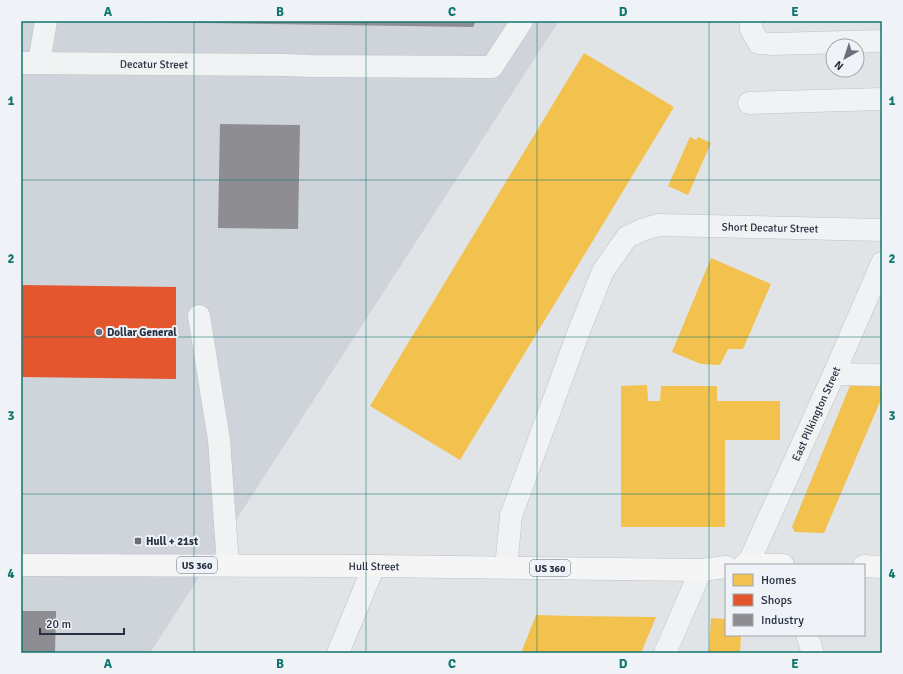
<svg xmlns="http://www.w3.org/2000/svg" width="903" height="674" viewBox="0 0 903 674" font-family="Signika,sans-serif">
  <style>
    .built { fill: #cfd3da }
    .homes { fill: #f2c14e }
    .shops { fill: #e4572e }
    .industry { fill: #8d8d92 }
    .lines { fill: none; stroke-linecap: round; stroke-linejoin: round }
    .minor-casing { stroke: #bfc2c5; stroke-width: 23 }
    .major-casing { stroke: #bec1c5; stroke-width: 23 }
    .minor { stroke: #f1f2f3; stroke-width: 22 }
    .major { stroke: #f5f5f6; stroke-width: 22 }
    .grid { fill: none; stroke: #0f766e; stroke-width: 1; stroke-opacity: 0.55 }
    .poi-dot { fill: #686f7b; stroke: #eff2f7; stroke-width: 1.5 }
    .labels { text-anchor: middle; stroke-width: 4; stroke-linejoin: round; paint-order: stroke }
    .shield { fill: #eff2f7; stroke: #636a78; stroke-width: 1 }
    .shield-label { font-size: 10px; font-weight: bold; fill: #273041 }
    .street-label { font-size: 11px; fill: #273041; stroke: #eff2f7 }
    .poi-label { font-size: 11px; font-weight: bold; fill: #273041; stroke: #eff2f7; text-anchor: start }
    .neatline { fill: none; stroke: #0f766e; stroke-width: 1.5 }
    .grid-label { font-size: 13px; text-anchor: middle; font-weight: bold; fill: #0f766e }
  </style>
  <rect width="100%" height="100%" fill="#e1e4e7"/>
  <path class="built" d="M21,21h538l-409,632h-129z"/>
  <g class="homes">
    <path d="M584,53l90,54 -214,353 -90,-54z"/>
    <path d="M690,137l6,3 2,-3 13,6 -23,52 -20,-9z"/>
    <path d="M711,258l60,26 -28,65h-15l-8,16 -19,-1 -29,-12z"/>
    <path d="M851,383h31v14l-58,136 -29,-1 -3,-5z"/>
    <path d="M647,385l1,16h12l1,-15h56v15h63v39h-55v87h-104v-141z"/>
    <path d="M536,615l37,1 83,1 -15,36h-120z"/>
    <path d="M711,618l15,1v16h15l-1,18h-31z"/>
  </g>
  <path class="shops" d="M21,285l155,2v92l-155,-2z"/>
  <g class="industry">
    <path d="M141,21h335l-3,6 -332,-5z"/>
    <path d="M220,124l80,1 -2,104 -80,-1z"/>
    <path d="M21,611h35l-1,42h-34z"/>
  </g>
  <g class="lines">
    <defs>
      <g id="minor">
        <path d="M751,21v8l8,14 14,1 109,-3"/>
        <path id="s1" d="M21,63l266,2 23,1 182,1 30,-46"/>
        <path d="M39,63l7,-42"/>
        <path d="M749,103l133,-4"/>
        <path d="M199,316l20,124 9,125"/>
        <path d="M834,374l48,1"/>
        <path id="s2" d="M748,564l86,-190 48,-111"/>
        <path id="s3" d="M506,567l5,-51 68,-185 24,-60 24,-34 15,-7 16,-5 224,5"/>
        <path d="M807,635l6,18"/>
        <path d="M338,653l36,-87"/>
        <path d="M665,653l36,-83"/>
      </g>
      <g id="major">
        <path id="s4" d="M21,565l353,1 327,4 25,-3"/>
        <path d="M744,565h39"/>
        <path d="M864,566l18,1"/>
      </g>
    </defs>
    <use href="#minor" class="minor-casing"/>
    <use href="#major" class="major-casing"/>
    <use href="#minor" class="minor"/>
    <use href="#major" class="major"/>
  </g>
  <path class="grid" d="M194,21v632M366,21v632M537,21v632M709,21v632M21,180h861M21,337h861M21,494h861"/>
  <g class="poi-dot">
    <circle cx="99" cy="332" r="4"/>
    <rect x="134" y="537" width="8" height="8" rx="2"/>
  </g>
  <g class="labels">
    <g class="shield">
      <rect x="177" y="557" width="40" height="16" rx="3"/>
      <rect x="530" y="560" width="40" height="16" rx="3"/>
    </g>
    <g class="shield-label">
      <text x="197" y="569">US 360</text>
      <text x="550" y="572">US 360</text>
    </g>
    <g class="street-label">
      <text dy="4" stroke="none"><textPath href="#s1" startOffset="133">Decatur Street</textPath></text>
      <text dy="4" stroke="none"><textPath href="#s3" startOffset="500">Short Decatur Street</textPath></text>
      <text dy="4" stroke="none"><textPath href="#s2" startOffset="165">East Pilkington Street</textPath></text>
      <text dy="4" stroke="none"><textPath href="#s4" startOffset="353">Hull Street</textPath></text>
    </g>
    <g class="poi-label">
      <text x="107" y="336">Dollar General</text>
      <text x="146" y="545">Hull + 21st</text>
    </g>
  </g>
  <rect width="903" height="674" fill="none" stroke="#eff2f7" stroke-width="44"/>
  <rect x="725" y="564" width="140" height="72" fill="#eff2f7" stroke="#9fa4ae"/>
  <rect x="733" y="574" width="20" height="12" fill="#f2c14e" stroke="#9fa4ae"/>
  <text x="761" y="584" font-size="12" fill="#273041">Homes</text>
  <rect x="733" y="594" width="20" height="12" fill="#e4572e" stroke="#9fa4ae"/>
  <text x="761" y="604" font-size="12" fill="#273041">Shops</text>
  <rect x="733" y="614" width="20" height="12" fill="#8d8d92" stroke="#9fa4ae"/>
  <text x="761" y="624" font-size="12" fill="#273041">Industry</text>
  <g transform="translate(845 58) rotate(219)"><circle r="19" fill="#eff2f7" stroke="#9fa4ae"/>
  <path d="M0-3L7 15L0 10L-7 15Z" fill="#686f7b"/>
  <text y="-6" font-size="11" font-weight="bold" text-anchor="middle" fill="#273041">N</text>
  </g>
  <path d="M40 628v6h84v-6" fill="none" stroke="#273041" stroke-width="2"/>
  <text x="46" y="628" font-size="12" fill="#273041" stroke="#eff2f7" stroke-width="3" paint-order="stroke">20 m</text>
  <rect x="22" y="22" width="859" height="630" class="neatline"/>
  <g class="grid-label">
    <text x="108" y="16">A</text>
    <text x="280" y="16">B</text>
    <text x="452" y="16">C</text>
    <text x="623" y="16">D</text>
    <text x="795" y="16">E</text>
    <text x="11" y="105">1</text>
    <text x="892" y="105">1</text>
    <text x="11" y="263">2</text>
    <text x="892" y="263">2</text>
    <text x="11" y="420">3</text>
    <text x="892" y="420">3</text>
    <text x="11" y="578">4</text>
    <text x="892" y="578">4</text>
    <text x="108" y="668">A</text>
    <text x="280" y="668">B</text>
    <text x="452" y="668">C</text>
    <text x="623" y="668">D</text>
    <text x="795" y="668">E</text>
  </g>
</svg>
